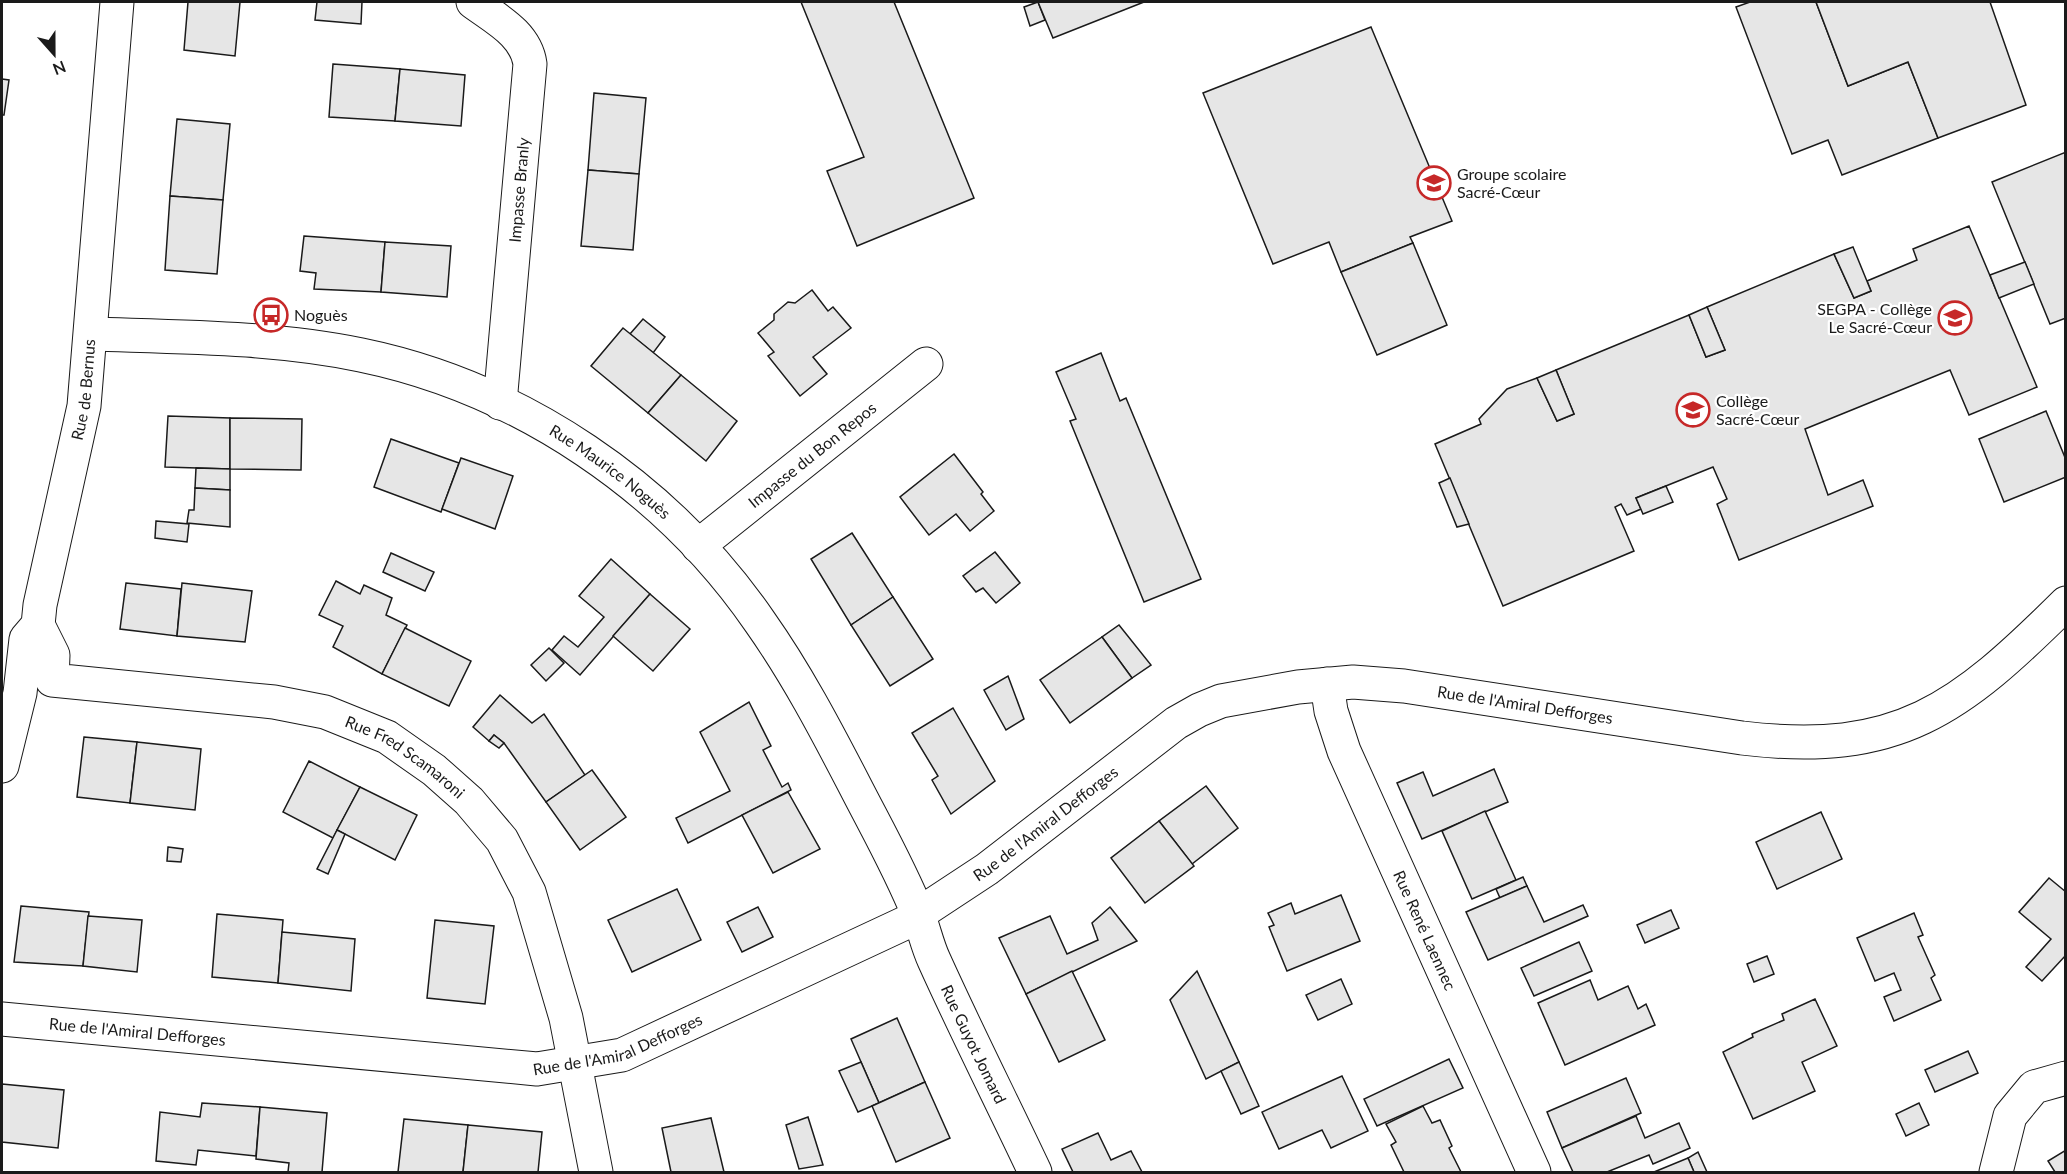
<svg xmlns="http://www.w3.org/2000/svg" width="2067" height="1174" viewBox="0 0 2067 1174" font-family="Lato,sans-serif">
  <style>
    .building { fill: #e6e6e6; stroke: #1a1a1a; stroke-width: 1.5 }
    .lines { fill: none; stroke-linecap: round; stroke-linejoin: round }
    .minor-casing { stroke: #1a1a1a; stroke-width: 35 }
    .tertiary-casing { stroke: #1a1a1a; stroke-width: 35 }
    .minor { stroke: #fff; stroke-width: 33 }
    .tertiary { stroke: #fff; stroke-width: 33 }
    .labels { text-anchor: middle; stroke-width: 4.5; stroke-linejoin: round; paint-order: stroke }
    .poi-label { font-size: 16px; fill: #1a1a1a; stroke: #fff; text-anchor: start }
    .street-label { font-size: 16px; fill: #1a1a1a; stroke: #fff }
  </style>
  <rect width="100%" height="100%" fill="#fff"/>
  <g class="building">
    <path d="M188,2h52l-5,54 -51,-6z"/>
    <path d="M317,2h45l-1,22 -46,-4z"/>
    <path d="M801,2h93l80,196 -117,48 -30,-75 37,-14z"/>
    <path d="M1038,2l7,18 -15,6 -6,-19z"/>
    <path d="M1038,2h106l-91,36z"/>
    <path d="M1750,2h66l32,84 60,-24 30,76 -96,37 -14,-35 -36,14 -56,-147z"/>
    <path d="M1816,2h174l36,103 -88,33 -30,-76 -60,24z"/>
    <path d="M1371,27l81,194 -42,16 3,6 -72,29 -12,-30 -56,22 -70,-171z"/>
    <path d="M333,64l67,5 -5,52 -66,-4z"/>
    <path d="M400,69l65,6 -4,51 -66,-5z"/>
    <path d="M2,79l7,1 -5,35h-2z"/>
    <path d="M594,93l52,5 -7,76 -51,-4z"/>
    <path d="M177,119l53,5 -7,76 -53,-4z"/>
    <path d="M2066,152v166l-16,6 -58,-142z"/>
    <path d="M588,170l51,4 -6,76 -52,-4z"/>
    <path d="M170,196l53,4 -6,74 -52,-4z"/>
    <path d="M1969,226l68,161 -68,28 -19,-45 -145,59 23,66 35,-15 10,26 -134,54 -22,-56 10,-5 -14,-32 -77,31 5,11 -14,6 -6,-11 -6,3 19,44 -131,55 -68,-162 46,-20 -2,-5 28,-30 30,-11 20,43 17,-7 -18,-44 133,-55 17,42 19,-7 -18,-43 127,-53 20,44 17,-7 -4,-10 50,-21 -4,-11z"/>
    <path d="M304,236l81,6 -4,50 -67,-3 2,-16 -16,-2z"/>
    <path d="M385,242l66,4 -4,51 -66,-5z"/>
    <path d="M1413,243l34,82 -70,30 -36,-83z"/>
    <path d="M1853,247l18,44 -17,7 -20,-44z"/>
    <path d="M2025,262l9,22 -35,14 -9,-23z"/>
    <path d="M812,290l16,21 5,-4 18,21 -38,29 14,17 -27,22 -32,-40 6,-4 -16,-19 16,-13v-6l14,-12 7,1z"/>
    <path d="M1707,307l18,43 -19,7 -17,-42z"/>
    <path d="M643,319l22,18 -12,16 -23,-19z"/>
    <path d="M623,328l58,47 -33,38 -57,-47z"/>
    <path d="M1101,353l19,48 6,-3 75,181 -57,23 -74,-181 6,-2 -20,-47z"/>
    <path d="M1556,370l18,44 -17,7 -20,-43z"/>
    <path d="M681,375l56,46 -31,40 -58,-48z"/>
    <path d="M2046,411l20,49v17l-62,25 -25,-63z"/>
    <path d="M168,416l62,2v51l-65,-2z"/>
    <path d="M230,418l72,1 -1,51 -71,-1z"/>
    <path d="M391,439l68,24 -18,49 -67,-25z"/>
    <path d="M954,454l29,38 -2,2 13,17 -24,20 -14,-17 -27,21 -29,-38z"/>
    <path d="M461,458l52,18 -18,53 -53,-20z"/>
    <path d="M196,468l34,1v21l-35,-2z"/>
    <path d="M1450,478l19,46 -12,3 -18,-44z"/>
    <path d="M1666,486l7,16 -30,12 -7,-16z"/>
    <path d="M195,488l35,2v37l-43,-4 2,-13h5z"/>
    <path d="M156,521l33,3 -2,18 -32,-4z"/>
    <path d="M852,533l41,64 -42,28 -40,-66z"/>
    <path d="M995,552l25,31 -24,20 -13,-15 -7,4 -13,-16z"/>
    <path d="M391,553l43,19 -9,19 -42,-19z"/>
    <path d="M611,559l39,35 -70,81 -28,-25 12,-14 14,11 26,-30 -25,-21z"/>
    <path d="M336,581l24,13 4,-9 28,13 -6,17 21,10 -25,49 -49,-27 10,-21 -24,-11z"/>
    <path d="M126,583l55,6 -4,47 -57,-7z"/>
    <path d="M182,583l70,8 -7,51 -68,-6z"/>
    <path d="M650,594l40,35 -37,42 -40,-35z"/>
    <path d="M893,597l40,62 -43,27 -39,-61z"/>
    <path d="M1119,625l32,40 -19,13 -30,-41z"/>
    <path d="M405,628l66,33 -22,45 -67,-32z"/>
    <path d="M1102,637l30,41 -62,45 -30,-43z"/>
    <path d="M549,648l15,15 -18,18 -15,-16z"/>
    <path d="M1008,676l16,43 -18,11 -22,-40z"/>
    <path d="M500,695l32,28 12,-9 41,61 -39,27 -42,-59 -10,-8 -5,6 -16,-14z"/>
    <path d="M749,702l22,44 -8,4 19,37 6,-4 3,7 -103,53 -12,-25 54,-27 -30,-59z"/>
    <path d="M953,708l42,73 -44,33 -19,-34 6,-4 -26,-43z"/>
    <path d="M494,735l10,8 -5,5 -10,-7z"/>
    <path d="M84,737l53,5 -7,61 -53,-6z"/>
    <path d="M137,742l64,7 -6,61 -65,-7z"/>
    <path d="M309,761l51,26 -27,51 -50,-26z"/>
    <path d="M1494,769l14,33 -86,37 -25,-56 26,-11 10,24z"/>
    <path d="M592,770l34,47 -46,33 -34,-48z"/>
    <path d="M1206,786l32,42 -46,36 -33,-43z"/>
    <path d="M360,787l57,28 -22,45 -58,-30z"/>
    <path d="M788,792l32,57 -47,24 -31,-58z"/>
    <path d="M1485,811l31,69 -44,19 -30,-68z"/>
    <path d="M1821,812l21,47 -65,30 -21,-47z"/>
    <path d="M1159,821l35,45 -49,37 -34,-45z"/>
    <path d="M337,830l8,4 -17,40 -11,-5z"/>
    <path d="M168,847l15,2 -2,13 -14,-1z"/>
    <path d="M1523,877l4,9 -27,12 -4,-9z"/>
    <path d="M2049,878l17,14v63l-24,26 -16,-14 25,-28 -32,-27z"/>
    <path d="M1527,886l17,36 39,-17 5,11 -100,44 -22,-48z"/>
    <path d="M677,889l24,51 -69,32 -24,-52z"/>
    <path d="M1341,895l19,46 -73,30 -18,-44 5,-2 -6,-12 23,-10 4,11z"/>
    <path d="M21,906l68,6 -6,54 -69,-4z"/>
    <path d="M758,907l15,30 -31,15 -15,-30z"/>
    <path d="M1110,907l27,34 -111,53 -27,-56 51,-22 17,38 31,-14 -6,-17z"/>
    <path d="M1671,910l8,18 -34,15 -8,-18z"/>
    <path d="M1914,913l9,22 -5,2 17,38 -4,3 10,22 -47,21 -10,-24 17,-7 -7,-17 -19,8 -18,-43z"/>
    <path d="M217,914l66,6 -5,63 -66,-6z"/>
    <path d="M88,916l54,4 -5,52 -54,-6z"/>
    <path d="M435,920l59,6 -9,78 -58,-6z"/>
    <path d="M282,932l73,7 -4,52 -73,-8z"/>
    <path d="M1579,942l13,29 -58,25 -13,-28z"/>
    <path d="M1767,956l7,18 -20,8 -7,-18z"/>
    <path d="M1072,971l33,69 -46,22 -33,-68z"/>
    <path d="M1197,971l42,91 -33,17 -36,-79z"/>
    <path d="M1341,979l11,25 -34,16 -12,-25z"/>
    <path d="M1590,980l8,20 30,-14 10,23 8,-5 9,21 -90,40 -27,-62z"/>
    <path d="M1815,999l22,47 -35,16 13,29 -62,28 -30,-67 30,-15 -1,-3 32,-14 -2,-6z"/>
    <path d="M897,1018l28,64 -46,21 -28,-64z"/>
    <path d="M1968,1051l10,22 -43,19 -10,-22z"/>
    <path d="M1449,1059l14,29 -86,38 -13,-27z"/>
    <path d="M861,1062l18,41 -21,9 -19,-41z"/>
    <path d="M1239,1062l20,44 -18,8 -20,-43z"/>
    <path d="M1342,1076l26,55 -37,17 -9,-18 -43,19 -17,-37z"/>
    <path d="M1626,1078l15,35 -79,35 -15,-36z"/>
    <path d="M925,1082l25,56 -54,24 -24,-56z"/>
    <path d="M2,1084l62,6 -6,58 -56,-6z"/>
    <path d="M202,1103l58,4 -4,49 -58,-6 -2,15 -40,-4 4,-49 40,5z"/>
    <path d="M1919,1103l10,22 -23,11 -10,-22z"/>
    <path d="M1423,1106l9,17 8,-3 12,26 -3,2 12,24h-57l-13,-27 5,-3 -10,-18z"/>
    <path d="M260,1107l67,6 -5,59h-34l1,-9 -33,-4z"/>
    <path d="M1636,1116l9,22 34,-15 11,25 -37,16 -4,-9 -42,17h-34l-11,-24z"/>
    <path d="M808,1117l15,48 -24,4 -13,-44z"/>
    <path d="M711,1118l13,54h-53l-9,-44z"/>
    <path d="M404,1119l64,6 -5,47h-65z"/>
    <path d="M468,1125l74,7 -4,40h-75z"/>
    <path d="M1098,1133l13,27 20,-9 11,21h-69l-11,-23z"/>
    <path d="M2066,1150v22h-11l-7,-11z"/>
    <path d="M1698,1152l9,20h-13l-6,-14z"/>
    <path d="M1688,1158l6,14h-40z"/>
  </g>
  <g class="lines">
    <defs>
      <g id="minor">
        <path d="M473,2c23,17 53,32 57,62l-30,339"/>
        <path id="s1" d="M92,334c89,3 182,3 269,21 160,33 307,133 399,267 36,51 65,106 94,162 22,43 46,85 64,130 6,15 9,31 16,46 32,71 68,142 101,212"/>
        <path id="s2" d="M698,546l228,-182"/>
        <path id="s3" d="M38,625l15,30 -1,25 222,22 51,10 62,25 47,33 35,31 33,39 27,52 37,126 30,154"/>
        <path id="s4" d="M1327,684l4,27 13,40 190,421"/>
        <path id="s5" d="M2,1019l535,50 85,-14 283,-132 82,-54 189,-146 23,-13 22,-9 77,-14 55,-5 51,4 338,52c157,19 217,-29 324,-135"/>
        <path d="M1996,1172l14,-56 24,-29 32,-9"/>
      </g>
      <g id="tertiary">
        <path id="s6" d="M2,766l18,-73 6,-54 12,-14 2,-20 44,-199 33,-404"/>
      </g>
    </defs>
    <use href="#minor" class="minor-casing"/>
    <use href="#tertiary" class="tertiary-casing"/>
    <use href="#minor" class="minor"/>
    <use href="#tertiary" class="tertiary"/>
  </g>
  <defs>
    <symbol id="school-ring" viewBox="-11 -11 22 22"><circle r="9.5" fill="#fff" stroke="#c62828" stroke-width="1.5"/><path d="M0-5L7-2L0 1L-7-2ZM-4 1L0 2.5L4 1V4Q0 6-4 4Z" fill="#c62828"/></symbol>
    <symbol id="bus-ring" viewBox="-11 -11 22 22"><circle r="9.5" fill="#fff" stroke="#c62828" stroke-width="1.5"/><path d="M-5-6H5V4H4V6H2V4H-2V6H-4V4H-5ZM-3.5-4V0h7V-4ZM-3.5 1.2v1.5H-2V1.2ZM2 1.2v1.5H3.5V1.2Z" fill="#c62828"/></symbol>
  </defs>
  <g fill-rule="evenodd">
    <use href="#school-ring" x="1415" y="164" width="38" height="38"/>
    <use href="#bus-ring" x="252" y="296" width="38" height="38"/>
    <use href="#school-ring" x="1936" y="299" width="38" height="38"/>
    <use href="#school-ring" x="1674" y="391" width="38" height="38"/>
  </g>
  <g class="labels">
    <g class="poi-label">
      <text x="1457" y="180">Groupe scolaire<tspan x="1457" dy="18">Sacré-Cœur</tspan></text>
      <text x="1932" y="315" text-anchor="end">SEGPA - Collège<tspan x="1932" dy="18">Le Sacré-Cœur</tspan></text>
      <text x="294" y="321">Noguès</text>
      <text x="1716" y="407">Collège<tspan x="1716" dy="18">Sacré-Cœur</tspan></text>
    </g>
    <g class="street-label">
      <text transform="translate(519 190) rotate(-85)" y="6">Impasse Branly</text>
      <text dy="6" stroke="none"><textPath href="#s6" startOffset="388">Rue de Bernus</textPath></text>
      <text dy="6" stroke="none"><textPath href="#s2" startOffset="146">Impasse du Bon Repos</textPath></text>
      <text dy="6" stroke="none"><textPath href="#s1" startOffset="548">Rue Maurice Noguès</textPath></text>
      <text dy="6" stroke="none"><textPath href="#s5" startOffset="1630">Rue de l'Amiral Defforges</textPath></text>
      <text dy="6" stroke="none"><textPath href="#s3" startOffset="426">Rue Fred Scamaroni</textPath></text>
      <text dy="6" stroke="none"><textPath href="#s5" startOffset="1108">Rue de l'Amiral Defforges</textPath></text>
      <text dy="6" stroke="none"><textPath href="#s4" startOffset="266">Rue René Laennec</textPath></text>
      <text dy="6" stroke="none"><textPath href="#s5" startOffset="136">Rue de l'Amiral Defforges</textPath></text>
      <text dy="6" stroke="none"><textPath href="#s5" startOffset="622">Rue de l'Amiral Defforges</textPath></text>
      <text dy="6" stroke="none"><textPath href="#s1" startOffset="1236">Rue Guyot Jomard</textPath></text>
    </g>
  </g>
  <rect width="2067" height="1174" fill="none" stroke="#1a1a1a" stroke-width="6"/>
  <g transform="translate(54 54) rotate(159)" stroke="#ffffff" stroke-width="4.5" paint-order="stroke">
  <path d="M0-4.5L10 22L0 15L-10 22Z" fill="#1a1a1a"/>
  <text y="-9" font-size="16" font-weight="bold" text-anchor="middle" fill="#1a1a1a">N</text>
  </g>
</svg>
